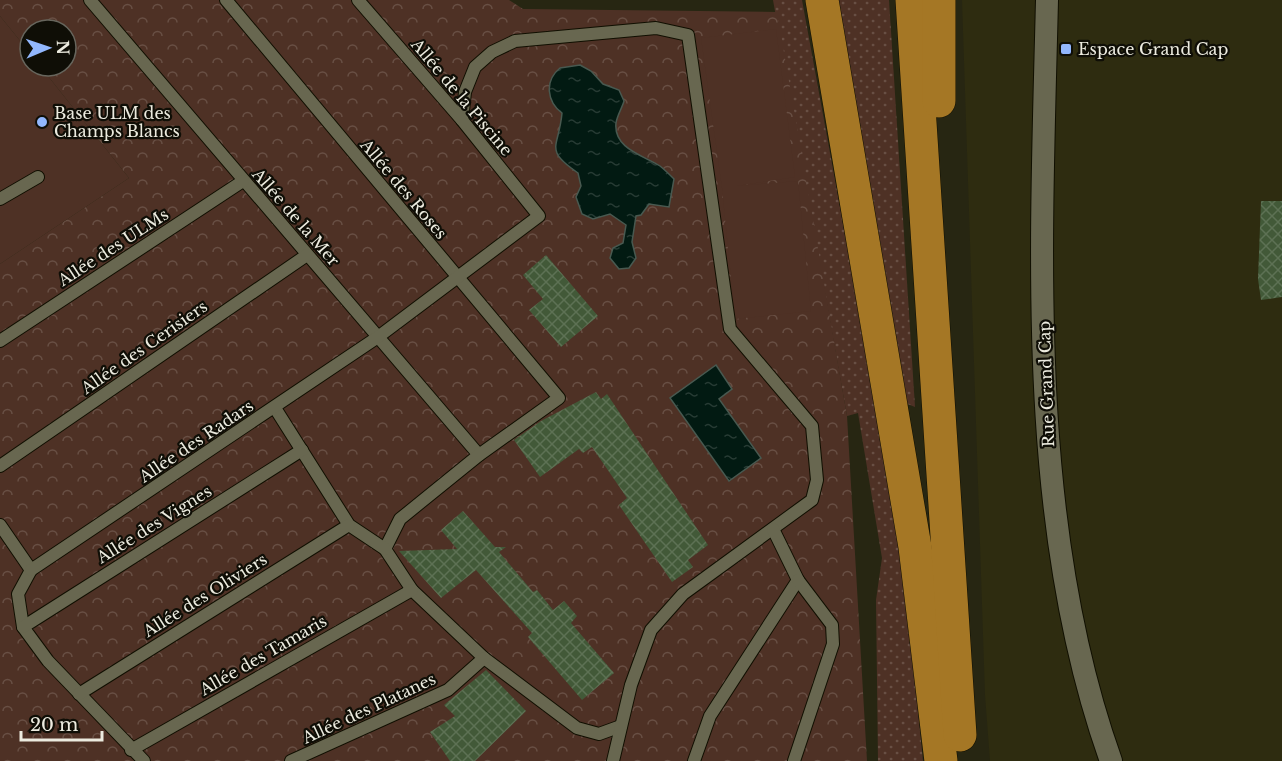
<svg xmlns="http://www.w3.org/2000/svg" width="1282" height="761" viewBox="0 0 1282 761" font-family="'Libre Baskerville',serif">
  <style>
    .built { fill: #2e2c10 }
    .grass { fill: url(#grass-dots) }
    .park { fill: url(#park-crowns) }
    .garden { fill: #4e3125 }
    .water { fill: url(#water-ripples); stroke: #485950; stroke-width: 1.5 }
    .building { fill: url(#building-cross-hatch) }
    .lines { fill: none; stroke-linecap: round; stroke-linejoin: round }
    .service-casing { stroke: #100f00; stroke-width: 14 }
    .minor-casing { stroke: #100f00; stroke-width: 24 }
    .trunk-casing { stroke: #100f00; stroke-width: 34 }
    .service { stroke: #686750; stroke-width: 12 }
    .minor { stroke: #686750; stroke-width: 22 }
    .trunk { stroke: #a57725; stroke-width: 33 }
    .poi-dot { fill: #92b7fd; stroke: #0f0e06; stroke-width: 2 }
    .labels { text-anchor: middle; stroke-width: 4.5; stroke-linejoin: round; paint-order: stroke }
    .poi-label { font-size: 16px; fill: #ecebdf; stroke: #0f0e06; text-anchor: start }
    .street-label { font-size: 16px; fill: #ecebdf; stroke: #0f0e06 }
  </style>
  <defs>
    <pattern id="grass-dots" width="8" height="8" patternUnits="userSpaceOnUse" patternTransform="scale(1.5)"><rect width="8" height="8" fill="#4e3125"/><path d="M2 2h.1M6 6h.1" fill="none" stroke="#684f44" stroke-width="1.8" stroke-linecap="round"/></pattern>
    <pattern id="park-crowns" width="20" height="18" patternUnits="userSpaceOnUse" patternTransform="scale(1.5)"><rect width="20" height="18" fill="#4e3125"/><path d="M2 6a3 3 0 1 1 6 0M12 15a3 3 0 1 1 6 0" fill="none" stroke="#684f44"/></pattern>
    <pattern id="water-ripples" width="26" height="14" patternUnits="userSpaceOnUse" patternTransform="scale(1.5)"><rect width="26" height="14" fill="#021a12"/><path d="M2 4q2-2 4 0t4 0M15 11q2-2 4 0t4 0" fill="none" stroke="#273b34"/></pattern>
    <pattern id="building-cross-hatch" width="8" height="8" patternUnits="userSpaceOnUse" patternTransform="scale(1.5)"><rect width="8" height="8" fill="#425938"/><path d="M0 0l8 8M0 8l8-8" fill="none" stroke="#5d7154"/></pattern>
  </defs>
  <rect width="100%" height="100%" fill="#272612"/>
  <path class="built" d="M962,0h320v761h-292l-5,-66z"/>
  <g class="grass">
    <path d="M773,0h29l98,535 23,226h-45l-2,-161 6,-42 -24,-145 -11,3z"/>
    <path d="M832,0h57l26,407 -15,-6z"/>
  </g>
  <path class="park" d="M0,0h509l14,9 254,3 70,404 20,345h-867v-497l129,-86 -89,-112h26v-36h-36v23l-30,-37z"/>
  <g class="garden">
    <path d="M0,16l30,37v13h10l89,112 -129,86z"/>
    <path d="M776,29l19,148 -58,9 61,-5 13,130 -76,8 -13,-131 -21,-150z"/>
  </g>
  <g class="water">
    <path d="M580,65l11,6 12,13 16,6 5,11c-2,7 -7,15 -8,22 -3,26 29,33 44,43 5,4 10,9 14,13l-5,28 -20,-3 -8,11 -5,1 -4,26 4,16 -7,10 -10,1 -9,-11 3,-10 10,-5 3,-18 -16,-11 -17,5 -11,-5 -6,-17 5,-11 -3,-13c-35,-24 -19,-25 -16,-60 -15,-11 -18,-32 -2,-45z"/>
    <path d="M716,365l16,24 -13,10 42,59 -32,23 -59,-83z"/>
  </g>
  <g class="building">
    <path d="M1261,201h21v96l-21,3 -3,-21z"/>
    <path d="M546,255l52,61 -37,31 -32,-37 14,-11 -20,-24z"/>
    <path d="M596,392l5,7 6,-5 101,151 -20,15 5,7 -21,15 -53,-77 8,-7 -35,-51 -9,6 -4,-4 -39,28 -26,-37 27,-19z"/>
    <path d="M463,511l32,36h11l-7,5 34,40 4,-2 16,20 11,-9 13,15 -6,7 43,50 -32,27 -54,-63 4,-4 -56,-63 -35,28 -42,-47 58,-2 -16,-19z"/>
    <path d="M486,670l40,41 -51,50h-25l-20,-29 25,-16 -11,-11z"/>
  </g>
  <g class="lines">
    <defs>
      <g id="service">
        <path d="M90,0l389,455"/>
        <path d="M226,0l333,398 -80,57 -79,64 -15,30 27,41 72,68 93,70 22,6 22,-8"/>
        <path d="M462,120l3,-28 10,-25 17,-15 23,-11 141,-13 32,7 42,294 82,97 5,54 -5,20 -129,94 -32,36 -20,55 -18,76"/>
        <path d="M0,199l38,-22"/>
        <path d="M0,341l243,-160"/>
        <path d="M275,408l74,117 36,24"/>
        <path d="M0,466l307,-211"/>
        <path d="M0,525l31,45 -13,24 5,33 25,34 96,100"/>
        <path d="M31,570l347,-233 161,-121 -77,-96 -104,-120"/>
        <path d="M23,627l279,-177"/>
        <path d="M79,694l270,-169"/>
        <path d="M131,750l281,-160"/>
        <path d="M291,761l157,-71 36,-32"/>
        <path d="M694,761l16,-45 88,-136 -25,-51"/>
        <path d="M794,761l39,-117 -1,-19 -34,-45"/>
      </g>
      <path id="minor" d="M1047,0c-6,248 -21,524 64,761"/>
      <g id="trunk">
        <path d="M822,0l93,547 26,214"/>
        <path d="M912,0l48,735"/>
        <path d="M939,101v-101"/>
      </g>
    </defs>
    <use href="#service" class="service-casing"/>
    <use href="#minor" class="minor-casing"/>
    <use href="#trunk" class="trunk-casing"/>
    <use href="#service" class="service"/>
    <use href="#minor" class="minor"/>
    <use href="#trunk" class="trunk"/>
  </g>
  <g class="poi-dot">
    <rect x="1060" y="43" width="12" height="12" rx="3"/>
    <circle cx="42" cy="122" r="6"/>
  </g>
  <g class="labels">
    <g class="poi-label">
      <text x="1078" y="55">Espace Grand Cap</text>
      <text x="54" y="119">Base ULM des<tspan x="54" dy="18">Champs Blancs</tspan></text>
    </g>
    <g class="street-label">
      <text transform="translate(462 97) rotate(50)" y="6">Allée de la Piscine</text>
      <text transform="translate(404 189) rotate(50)" y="6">Allée des Roses</text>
      <text transform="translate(296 217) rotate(49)" y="6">Allée de la Mer</text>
      <text transform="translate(113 247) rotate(-33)" y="6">Allée des ULMs</text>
      <text transform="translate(144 347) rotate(-35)" y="6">Allée des Cerisiers</text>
      <text transform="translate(1046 384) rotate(-92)" y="6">Rue Grand Cap</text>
      <text transform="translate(196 441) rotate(-34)" y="6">Allée des Radars</text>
      <text transform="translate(154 524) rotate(-32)" y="6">Allée des Vignes</text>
      <text transform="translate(205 595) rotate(-32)" y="6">Allée des Oliviers</text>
      <text transform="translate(263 655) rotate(-30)" y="6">Allée des Tamaris</text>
      <text transform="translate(369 708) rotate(-25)" y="6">Allée des Platanes</text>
    </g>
  </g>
  <g transform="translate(48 48) rotate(88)"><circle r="28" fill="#0f0e06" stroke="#67665d" stroke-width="1.5"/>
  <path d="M0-4.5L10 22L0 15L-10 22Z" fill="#92b7fd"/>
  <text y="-9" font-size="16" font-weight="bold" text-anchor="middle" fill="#ecebdf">N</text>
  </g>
  <path d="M21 731v9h81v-9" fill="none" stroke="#ecebdf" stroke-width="3"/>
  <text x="30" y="731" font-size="18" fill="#ecebdf" stroke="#0f0e06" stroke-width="4.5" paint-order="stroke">20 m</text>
</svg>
